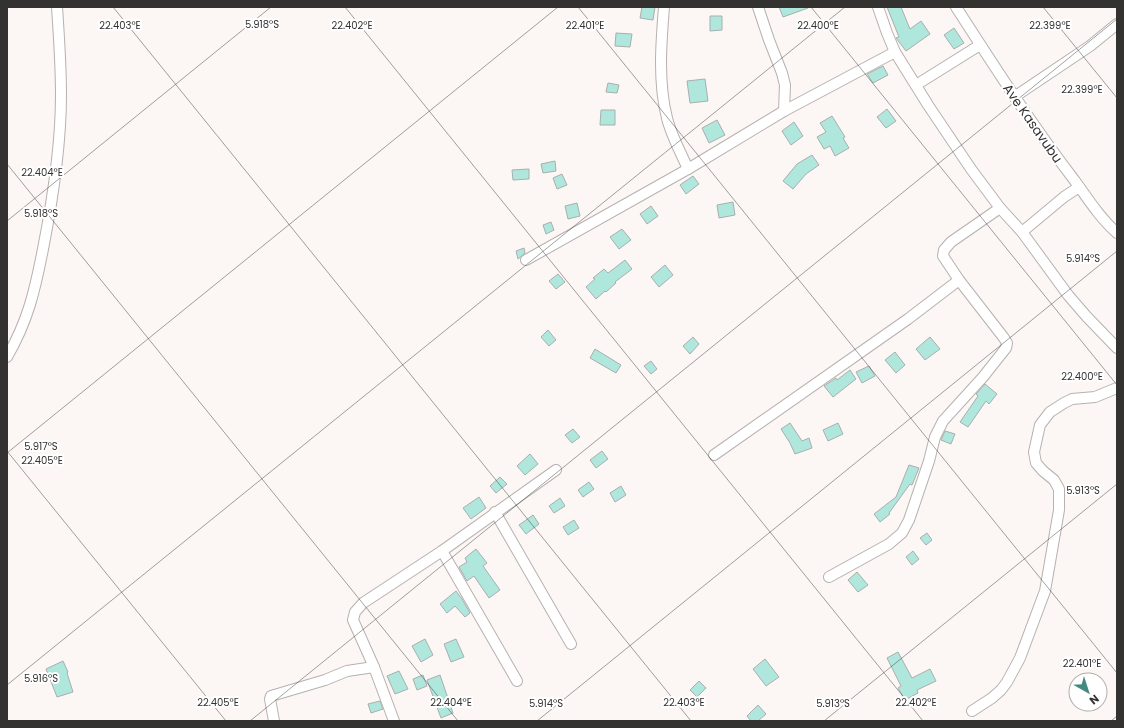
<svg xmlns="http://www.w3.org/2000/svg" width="1124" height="728" viewBox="0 0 1124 728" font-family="Poppins,sans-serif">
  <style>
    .building { fill: #afe7dd; stroke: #a8afae }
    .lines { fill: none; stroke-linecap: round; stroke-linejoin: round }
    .minor-casing { stroke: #b7b1af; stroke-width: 12 }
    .minor { stroke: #fff; stroke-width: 10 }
    .ticks { fill: none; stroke: #343131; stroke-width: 1; stroke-opacity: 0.45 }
    .labels { text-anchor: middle; stroke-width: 4; stroke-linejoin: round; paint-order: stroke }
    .street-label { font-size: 13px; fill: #343131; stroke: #fff }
    .ticks-label { font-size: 10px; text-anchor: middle; fill: #343131; stroke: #fff; stroke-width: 4; stroke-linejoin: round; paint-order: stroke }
  </style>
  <rect width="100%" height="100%" fill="#fcf6f4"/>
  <g class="building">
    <path d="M642,7h13l-2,13 -13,-2z"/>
    <path d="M779,7h29v1l-25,9z"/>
    <path d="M887,7h14l9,22 11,-8 9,13 -24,17 -10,-13 3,-1z"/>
    <path d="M710,16h12v14l-12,1z"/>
    <path d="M954,28l10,15 -10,6 -10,-14z"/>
    <path d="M616,33l16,1 -2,13 -15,-1z"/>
    <path d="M883,66l5,9 -15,8 -6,-9z"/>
    <path d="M705,79l3,22 -18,2 -3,-22z"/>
    <path d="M608,83l11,2 -2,8 -11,-1z"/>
    <path d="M887,109l9,12 -10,7 -9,-11z"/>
    <path d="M601,110h14v15h-15z"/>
    <path d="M832,116l13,21 -2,1 6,10 -14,8 -5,-10 -6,3 -7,-12 9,-5 -6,-9z"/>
    <path d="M717,120l8,15 -16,8 -7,-15z"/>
    <path d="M794,122l9,14 -12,9 -9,-14z"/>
    <path d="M812,155l7,10 -13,9 -13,15 -10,-8 14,-17z"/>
    <path d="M555,161l1,10 -13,2 -2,-9z"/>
    <path d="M529,169v10l-16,1 -1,-10z"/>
    <path d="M562,174l5,11 -10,4 -4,-11z"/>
    <path d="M693,176l6,8 -13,10 -6,-9z"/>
    <path d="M733,202l2,13 -16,3 -2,-13z"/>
    <path d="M577,203l3,13 -12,3 -3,-13z"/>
    <path d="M651,206l7,10 -11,8 -7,-10z"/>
    <path d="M551,222l3,8 -8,4 -3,-9z"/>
    <path d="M622,229l9,11 -12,9 -9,-12z"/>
    <path d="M524,248l1,5 -7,6 -2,-8z"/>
    <path d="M625,260l7,9 -17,13 1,1 -10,9 -1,-1 -9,8 -10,-12 9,-8 -2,-1 11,-9 4,4z"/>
    <path d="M665,265l8,10 -14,12 -8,-10z"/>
    <path d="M558,274l7,8 -9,7 -7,-8z"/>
    <path d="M548,330l8,10 -7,6 -8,-9z"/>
    <path d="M693,337l6,7 -9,10 -7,-8z"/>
    <path d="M930,337l10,12 -15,11 -9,-11z"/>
    <path d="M595,349l26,16 -5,8 -26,-15z"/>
    <path d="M895,352l10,13 -9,8 -11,-13z"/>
    <path d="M651,361l6,8 -6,5 -7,-8z"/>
    <path d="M869,366l6,10 -13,7 -6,-11z"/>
    <path d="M850,370l6,9 -23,18 -9,-11 12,-8 1,2z"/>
    <path d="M985,384l12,10 -8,10 -3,-3 -18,26 -8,-5 18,-26 -2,-2z"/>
    <path d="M790,423l12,18 7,-3 3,10 -17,6 -5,-11 -9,-14z"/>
    <path d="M838,423l5,11 -15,7 -5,-11z"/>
    <path d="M573,429l7,8 -8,6 -7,-8z"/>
    <path d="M945,431l10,3 -4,10 -10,-4z"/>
    <path d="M602,451l6,8 -12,9 -6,-8z"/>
    <path d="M530,454l8,10 -13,11 -8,-9z"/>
    <path d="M909,465l10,3 -7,17 -2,-1 -21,29 1,1 -10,8 -6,-8 22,-17z"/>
    <path d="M500,477l7,7 -11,9 -6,-7z"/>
    <path d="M589,482l5,7 -11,8 -5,-7z"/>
    <path d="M621,486l5,9 -11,7 -5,-9z"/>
    <path d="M479,497l7,11 -15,11 -8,-11z"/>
    <path d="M560,498l5,8 -11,7 -5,-7z"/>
    <path d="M533,515l6,9 -13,10 -7,-9z"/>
    <path d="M574,520l5,8 -11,7 -5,-8z"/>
    <path d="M927,533l5,7 -6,5 -6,-7z"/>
    <path d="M476,549l11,14 -4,3 17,24 -11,8 -15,-22 -7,5 -8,-14 8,-5 -2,-4z"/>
    <path d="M913,551l6,8 -7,6 -6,-8z"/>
    <path d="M857,572l11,13 -10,7 -10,-12z"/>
    <path d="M456,591l6,8 8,14 -5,4 -10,-11 -8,7 -7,-9z"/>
    <path d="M425,639l8,16 -12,7 -9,-16z"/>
    <path d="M456,639l8,18 -13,5 -7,-18z"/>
    <path d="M898,652l14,26 18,-9 6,12 -19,9 1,3 -13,7 -7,-12 3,-2 -14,-28z"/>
    <path d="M765,659l14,18 -13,9 -13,-17z"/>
    <path d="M63,661l5,11 -1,1 6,19 -16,5 -11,-28z"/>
    <path d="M399,671l9,18 -13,5 -8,-18z"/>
    <path d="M423,675l4,11 -10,4 -4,-11z"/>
    <path d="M440,675l13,38 -12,5 -14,-38z"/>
    <path d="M699,681l7,7 -9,9 -7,-7z"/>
    <path d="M380,701l3,8 -12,4 -3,-9z"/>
    <path d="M758,705l8,9 -8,7h-7l-4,-5z"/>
  </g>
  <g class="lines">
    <defs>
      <g id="minor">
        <path d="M664,7c-3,37 -6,75 3,111 4,17 14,35 21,51"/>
        <path d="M758,7l11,33 13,33 3,12 -1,26"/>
        <path d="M878,7l9,26 8,19 33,53 43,64 29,39 22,24 46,63 19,22 30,31"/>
        <path d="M956,7c38,59 76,118 119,174 13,18 25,37 42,52"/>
        <path d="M916,85l64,-40"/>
        <path d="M1014,97l76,-51 27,-22"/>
        <path d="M1022,232l42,-35 15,-10"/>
        <path d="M526,260l162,-91 96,-58 111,-59"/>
        <path d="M7,357c21,-36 28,-67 36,-108 10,-51 18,-103 18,-154 0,-29 -2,-59 -4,-88"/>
        <path d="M714,455l194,-136 51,-39"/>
        <path d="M495,512l76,132"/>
        <path d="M442,551l75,130"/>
        <path d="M829,577l60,-33 13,-11 7,-13 20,-59 6,-24 8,-16 40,-44 23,-29 1,-5 -3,-5 -45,-58 -16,-24 1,-6 7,-8 49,-34"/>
        <path d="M972,711l20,-13 9,-8 6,-8 13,-24 25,-67 14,-81v-21l-5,-9 -11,-9 -7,-8 -2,-11 6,-27 10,-13 14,-9 8,-4 23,-2 22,-9"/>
        <path d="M274,721l-4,-22 1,-3 54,-16 22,-9 27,-4"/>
        <path d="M394,721l-20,-54 -21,-47 2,-8 8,-9 79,-52 114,-81"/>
      </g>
    </defs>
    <use href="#minor" class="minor-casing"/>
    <use href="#minor" class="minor"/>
  </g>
  <path class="ticks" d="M113,7l578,714M345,7l578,714M578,7l539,666M811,7l306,378M1043,7l74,91M7,164l451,557M7,221l264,-214M7,451l219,270M7,453l551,-446M7,685l838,-678M250,721l867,-702M537,721l580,-470M824,721l293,-237M1111,721l6,-5"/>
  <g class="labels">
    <g class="street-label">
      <text transform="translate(1033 123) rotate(55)" y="5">Ave Kasavubu</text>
    </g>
  </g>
  <g class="ticks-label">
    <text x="262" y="28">5.918°S</text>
    <text x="120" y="29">22.403°E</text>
    <text x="352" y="29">22.402°E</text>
    <text x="585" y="29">22.401°E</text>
    <text x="818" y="29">22.400°E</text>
    <text x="1050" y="29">22.399°E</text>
    <text x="1082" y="93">22.399°E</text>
    <text x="42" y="176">22.404°E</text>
    <text x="41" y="217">5.918°S</text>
    <text x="1083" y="262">5.914°S</text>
    <text x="1082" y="380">22.400°E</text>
    <text x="41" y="450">5.917°S</text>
    <text x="42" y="464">22.405°E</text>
    <text x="1083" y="494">5.913°S</text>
    <text x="1082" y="667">22.401°E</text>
    <text x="41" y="682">5.916°S</text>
    <text x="218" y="706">22.405°E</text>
    <text x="451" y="706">22.404°E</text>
    <text x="684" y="706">22.403°E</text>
    <text x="916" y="706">22.402°E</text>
    <text x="546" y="707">5.914°S</text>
    <text x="833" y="707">5.913°S</text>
  </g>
  <rect width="1124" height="728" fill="none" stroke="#343131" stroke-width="16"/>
  <g transform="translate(1088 692) rotate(141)"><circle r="19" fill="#ffffff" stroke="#aeadad"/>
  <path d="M0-3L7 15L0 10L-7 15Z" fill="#458a81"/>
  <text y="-6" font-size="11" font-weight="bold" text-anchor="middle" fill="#343131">N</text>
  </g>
</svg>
